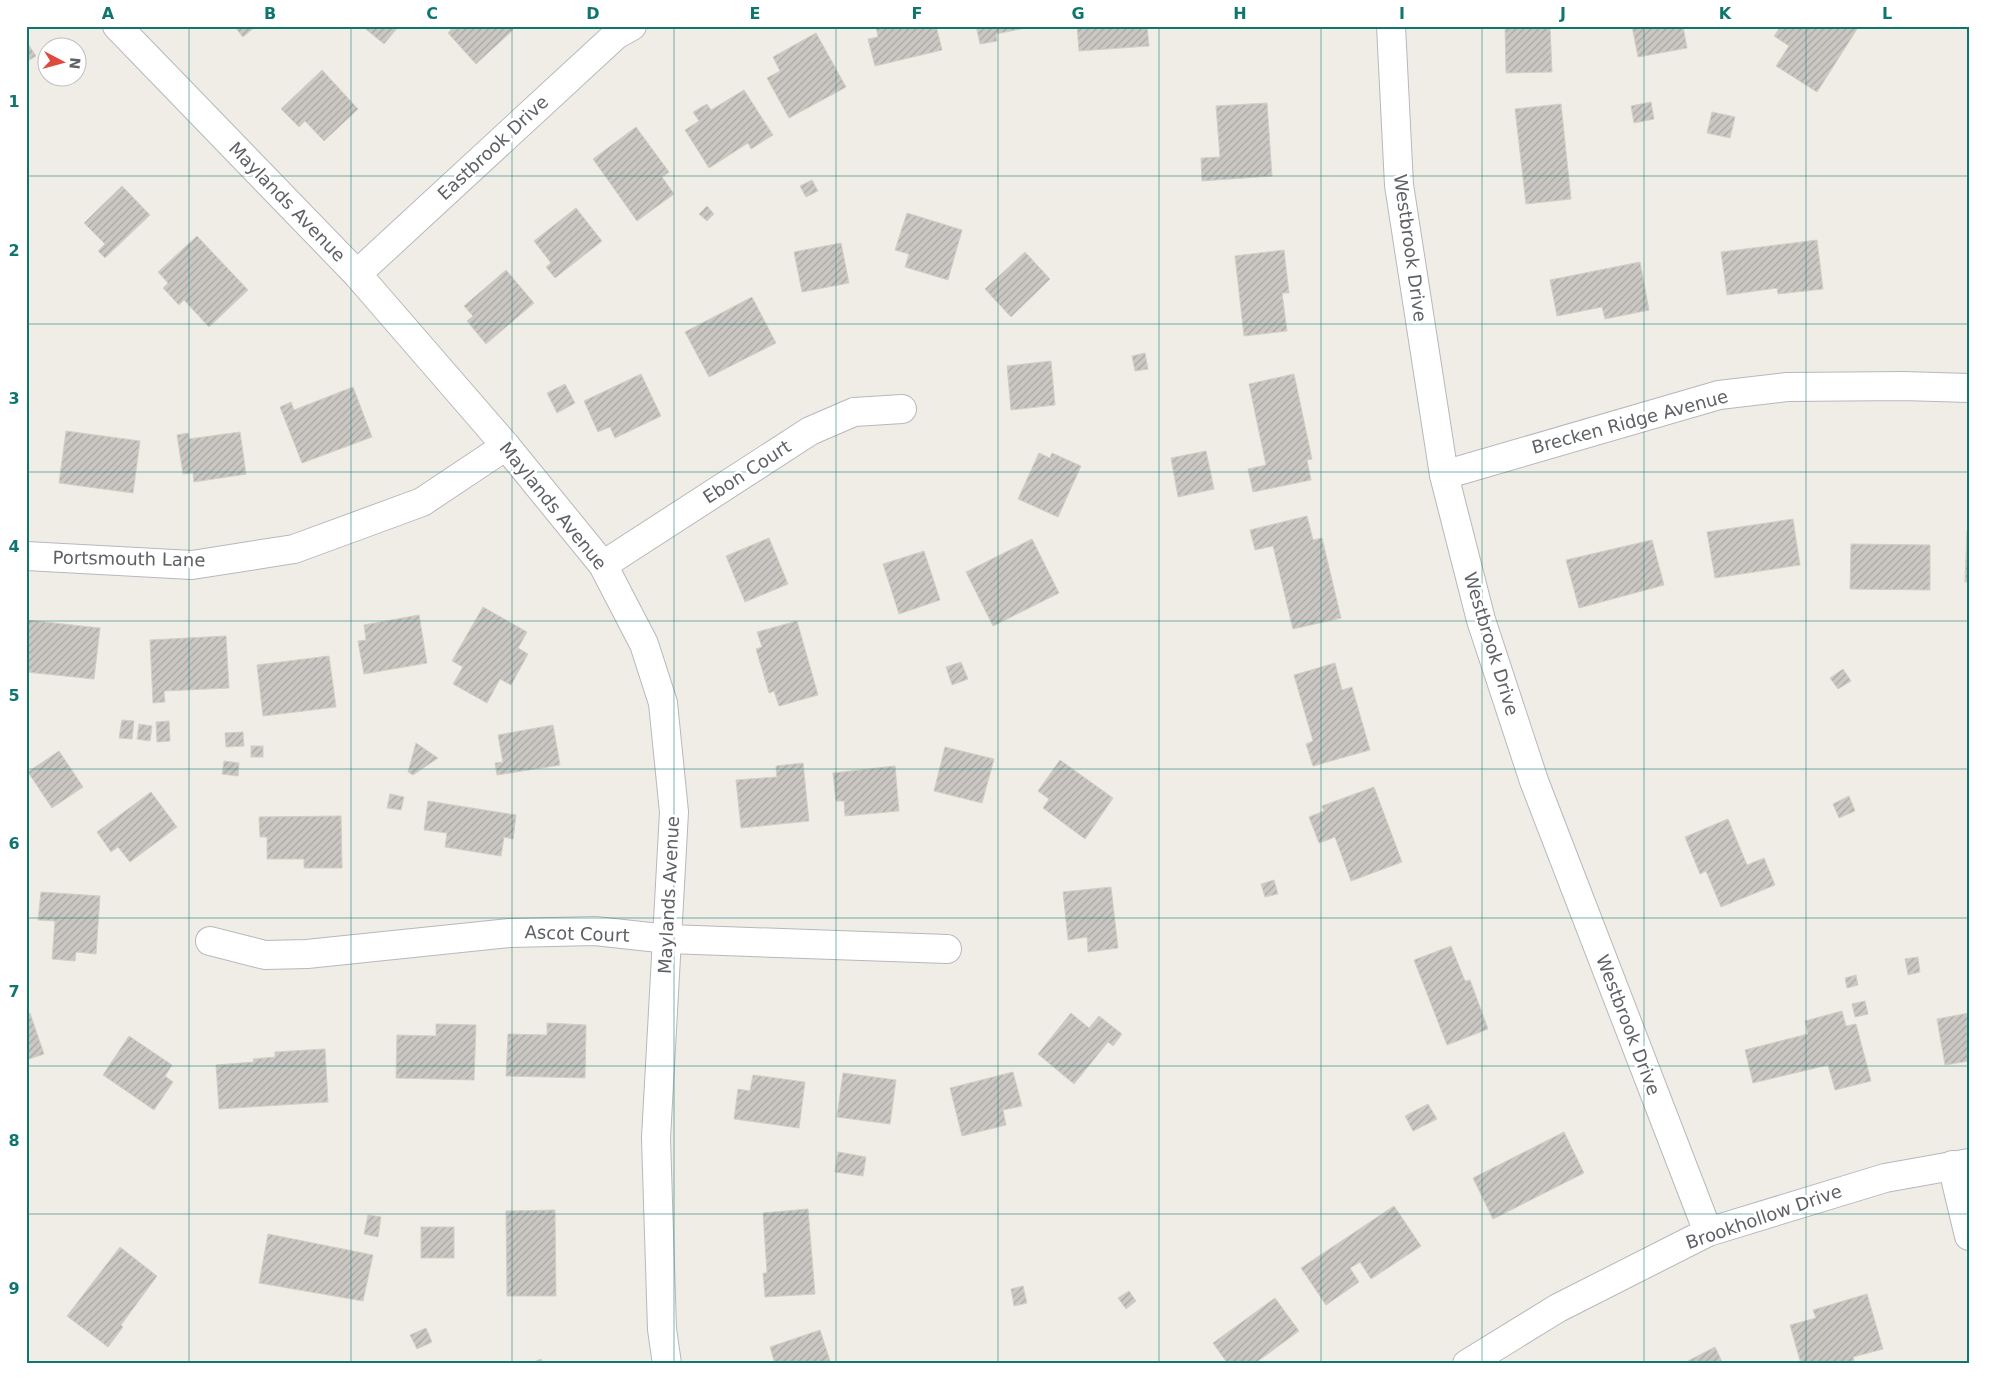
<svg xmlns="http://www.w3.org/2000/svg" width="1995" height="1390" viewBox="0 0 1995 1390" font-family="'DejaVu Sans',sans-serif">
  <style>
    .building { fill: url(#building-hatch); stroke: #d4cfc5 }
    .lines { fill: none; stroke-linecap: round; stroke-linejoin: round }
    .street-casing { stroke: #b7b8bc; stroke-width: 30 }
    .street { stroke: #fff; stroke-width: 28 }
    .grid { fill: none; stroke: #0f766e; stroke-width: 1; stroke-opacity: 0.55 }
    .labels { text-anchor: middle; stroke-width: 5; stroke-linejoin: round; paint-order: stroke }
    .street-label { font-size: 18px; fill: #5e6166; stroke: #fff }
    .neatline { fill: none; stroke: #0f766e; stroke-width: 2 }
    .grid-label { font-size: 16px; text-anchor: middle; font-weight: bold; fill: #0f766e }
  </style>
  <defs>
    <pattern id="building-hatch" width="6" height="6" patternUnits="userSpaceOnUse" patternTransform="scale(1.25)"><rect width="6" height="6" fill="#cbc8c4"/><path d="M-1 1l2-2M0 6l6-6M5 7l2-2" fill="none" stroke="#a8a6a3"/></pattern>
  </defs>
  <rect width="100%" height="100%" fill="#efede6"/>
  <g class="building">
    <path d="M234,26h22l-13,11z"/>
    <path d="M362,26h37l-15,18z"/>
    <path d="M454,26h56l3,4 -37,34 -28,-31z"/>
    <path d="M876,26h60l6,24 -67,16 -7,-27 10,-2z"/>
    <path d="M976,26h59l-39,8 1,7 -17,3z"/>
    <path d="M1077,26h70l2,20 -70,5z"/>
    <path d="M1505,26h45l2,46 -46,1z"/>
    <path d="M1632,26h51l4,22 -49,9z"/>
    <path d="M1781,26h78l-42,66 -41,-26 13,-20 -15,-10z"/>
    <path d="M816,33l30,54 -57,31 -22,-40 13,-7 -7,-14z"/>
    <path d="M26,41l10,15 -10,6z"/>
    <path d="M322,70l36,39 -34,32 -19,-20 -6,6 -18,-18z"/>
    <path d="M744,90l29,45 -22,14 -3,-6 -39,25 -24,-38 14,-9 -6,-9 14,-8 4,6z"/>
    <path d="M1651,102l3,17 -20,4 -3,-17z"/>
    <path d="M1267,103l5,73 -70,5 -1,-23 19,-1 -4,-51z"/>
    <path d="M1561,104l10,95 -45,5 -11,-95z"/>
    <path d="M1712,112l23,5 -5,21 -23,-5z"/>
    <path d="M636,127l33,45 -7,5 12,17 -37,27 -44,-62z"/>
    <path d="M812,180l6,11 -12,6 -6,-11z"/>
    <path d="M122,186l28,29 -45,43 -7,-7 7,-7 -21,-21z"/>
    <path d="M707,206l7,8 -7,7 -8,-7z"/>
    <path d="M576,208l26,33 -47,37 -9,-11 5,-4 -17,-22z"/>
    <path d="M907,213l55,17 -14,50 -43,-13 4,-13 -14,-4z"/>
    <path d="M197,236l51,54 -39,37 -25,-27 -5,5 -16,-17 5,-5 -10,-11z"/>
    <path d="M1817,240l6,49 -45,5 -1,-6 -50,7 -6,-43z"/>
    <path d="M841,243l8,40 -47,9 -8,-40z"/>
    <path d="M1284,250l5,43h-7l5,38 -43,5 -9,-80z"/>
    <path d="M1025,252l25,27 -39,38 -26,-28z"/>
    <path d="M1640,262l9,48 -44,9 -3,-12 -45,9 -7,-36z"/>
    <path d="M506,270l28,33 -48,41 -19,-23 6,-5 -9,-10z"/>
    <path d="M752,297l24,46 -67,34 -24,-45z"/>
    <path d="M1145,353l3,16 -13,2 -3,-15z"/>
    <path d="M1051,361l4,44 -44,5 -4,-44z"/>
    <path d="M641,374l20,42 -46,22 -5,-11 -12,5 -14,-31z"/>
    <path d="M1294,374l18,85 -5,1 4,20 -58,12 -5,-23 18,-4 -17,-81z"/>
    <path d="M565,384l10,19 -18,10 -10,-20z"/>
    <path d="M353,387l19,50 -70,26 -22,-56 11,-5 3,8z"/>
    <path d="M66,431l74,10 -7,52 -74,-10z"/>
    <path d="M240,432l6,42 -52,8 -1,-9 -10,1 -6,-39 11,-2 1,6z"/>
    <path d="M1206,451l8,38 -36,8 -7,-39z"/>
    <path d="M1039,453l11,5 2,-5 29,13 -23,51 -40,-18z"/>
    <path d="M1307,516l6,24 9,-2 19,80 -48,11 -20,-83 -18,4 -5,-20z"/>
    <path d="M1793,519l7,46 -85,13 -8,-46z"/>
    <path d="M1967,530h2v52h-4z"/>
    <path d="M769,538l19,46 -43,18 -19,-46z"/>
    <path d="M1032,539l27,54 -66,33 -27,-54z"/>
    <path d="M1652,540l12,45 -85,23 -13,-48z"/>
    <path d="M1851,544l79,1v45l-80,-1z"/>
    <path d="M924,551l16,49 -41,14 -16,-50z"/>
    <path d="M483,607l44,25 -9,16 10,6 -17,31 -11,-6 -13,24 -34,-19 10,-17 -11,-6z"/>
    <path d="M419,615l8,48 -63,11 -6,-33 8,-1 -2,-15z"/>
    <path d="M26,620l74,8 -6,51 -68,-7z"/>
    <path d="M797,621l21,74 -39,11 -5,-15 -5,2 -13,-44 6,-2 -5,-15z"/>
    <path d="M226,636l3,52 -65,3 1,11 -12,1 -3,-63z"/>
    <path d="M329,656l7,51 -73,9 -6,-51z"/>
    <path d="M961,662l7,17 -16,6 -6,-18z"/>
    <path d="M1335,663l7,27 10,-3 18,63 -57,16 -7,-22 7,-3 -19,-66z"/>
    <path d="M1843,669l8,12 -13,8 -8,-11z"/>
    <path d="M122,720l12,1 -2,18 -13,-1z"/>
    <path d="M169,721l1,20 -13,1 -1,-20z"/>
    <path d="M139,724l13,2 -2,15 -13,-2z"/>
    <path d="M553,725l7,40 -63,10 -2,-12 8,-1 -5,-27z"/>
    <path d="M243,732l1,14 -18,1 -1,-14z"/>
    <path d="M416,743l22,15 -25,17 -5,-3z"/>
    <rect x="251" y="746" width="12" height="11"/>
    <path d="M945,747l49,12 -12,44 -48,-12z"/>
    <path d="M59,751l24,36 -31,21 -24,-36z"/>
    <path d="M1060,760l53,38 -28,41 -42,-31 6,-9 -11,-8z"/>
    <path d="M224,761l15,2 -1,13 -16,-2z"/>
    <path d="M803,763l6,58 -68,7 -5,-48 41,-3 -1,-11z"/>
    <path d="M895,766l4,45 -54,5 -1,-15h-8l-3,-28z"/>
    <path d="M1374,787l28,75 -51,19 -16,-44 -16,6 -10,-26 15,-6 -2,-5z"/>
    <path d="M151,792l26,35 -47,35 -12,-15 -7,5 -14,-20z"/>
    <path d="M390,794l14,3 -3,13 -14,-2z"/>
    <path d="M1849,796l6,15 -16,7 -6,-14z"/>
    <path d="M428,801l88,14 -3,24 -9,-2 -3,19 -56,-9 2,-14 -23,-3z"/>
    <path d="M341,816l1,52h-38v-9h-37v-22h-7l-1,-20z"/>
    <path d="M1728,819l19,46 17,-7 11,27 -54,22 -15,-36 -6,3 -15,-37z"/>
    <path d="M1274,880l4,14 -13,3 -4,-13z"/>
    <path d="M1111,887l7,61 -30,4 -1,-15 -19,3 -5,-48z"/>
    <path d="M41,892l59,4 -4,58 -20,-2 -1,9 -23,-2 3,-38 -17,-1z"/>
    <path d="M1451,946l14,35 5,-1 18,49 -41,16 -33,-85z"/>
    <path d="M1918,957l2,15 -12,3 -3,-16z"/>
    <path d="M1856,975l2,10 -11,3 -2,-10z"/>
    <path d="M1865,1001l3,13 -13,3 -3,-13z"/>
    <path d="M1842,1011l4,15 10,-2 15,57 -36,9 -7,-25 -75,18 -8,-33 63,-16 -3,-13z"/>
    <path d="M30,1013l14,41 -18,6v-45z"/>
    <path d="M1071,1013l18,15 10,-12 23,18 -9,12 -5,-4 -34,42 -36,-30z"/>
    <path d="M1969,1013v48l-24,4 -8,-46z"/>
    <path d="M547,1023l39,2 -1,53 -79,-2 2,-42 39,1z"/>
    <path d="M436,1024l40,1 -2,55 -78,-2 1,-43 39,1z"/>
    <path d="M129,1036l43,29 -7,11 8,6 -19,28 -51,-35z"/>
    <path d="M325,1049l3,53 -109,7 -3,-44 38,-3 -1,-3 22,-2v-5z"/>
    <path d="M1013,1072l9,34 -19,4 3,15 -44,11 -12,-48z"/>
    <path d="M843,1073l53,7 -6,44 -53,-7z"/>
    <path d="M753,1075l52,7 -6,46 -65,-9 4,-30 12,2z"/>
    <path d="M1428,1104l9,15 -24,12 -8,-15z"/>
    <path d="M1564,1132l20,41 -91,46 -20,-41z"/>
    <path d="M838,1152l28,5 -3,19 -28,-4z"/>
    <path d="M1394,1206l27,40 -50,33 -11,-17 -10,6 9,14 -33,23 -25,-37z"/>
    <path d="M808,1209l7,85 -50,3 -2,-24h4l-4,-60z"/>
    <path d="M555,1210l1,86h-49l-1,-85z"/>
    <path d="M368,1215l13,2 -3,20 -14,-3z"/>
    <rect x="421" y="1227" width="33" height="31"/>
    <path d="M268,1234l105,21 -10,46 -104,-18z"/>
    <path d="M120,1247l37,29 -36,49 2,2 -15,20 -41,-31z"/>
    <path d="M1023,1286l4,17 -13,3 -3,-17z"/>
    <path d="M1129,1291l7,10 -10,8 -8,-11z"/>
    <path d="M1867,1294l16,55 -30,8 2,7h-54l-11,-39 26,-7 -3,-8z"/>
    <path d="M1275,1298l24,33 -45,33h-26l-15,-21z"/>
    <path d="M426,1328l6,14 -15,7 -7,-14z"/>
    <path d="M820,1330l11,34h-56l-5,-17z"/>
    <path d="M1715,1347l8,17h-41z"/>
    <path d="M541,1359l3,5h-15z"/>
  </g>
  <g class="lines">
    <defs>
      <g id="street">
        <path d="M117,26l240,248 149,172 97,119 41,79 19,59 11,109 -18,326 6,191 5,35"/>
        <path d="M1391,26l8,159 45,290 37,145 53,161 174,451"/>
        <path d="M357,274l259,-239 16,-9"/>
        <path d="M1444,475l275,-80 68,-8 116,-1 66,2"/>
        <path d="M26,556l166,9 102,-16 128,-47 84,-56"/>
        <path d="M603,565l207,-134 44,-19 48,-3"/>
        <path d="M210,941l55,14 42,-1 203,-21 85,-2 73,8 279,10"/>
        <path d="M1952,1165l17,71"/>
        <path d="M1467,1364l91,-56 150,-76 177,-54 84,-15"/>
      </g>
    </defs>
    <use href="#street" class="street-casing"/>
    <use href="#street" class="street"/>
  </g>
  <path class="grid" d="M189,26v1338M351,26v1338M512,26v1338M674,26v1338M836,26v1338M998,26v1338M1159,26v1338M1321,26v1338M1482,26v1338M1644,26v1338M1806,26v1338M26,176h1943M26,324h1943M26,472h1943M26,621h1943M26,769h1943M26,918h1943M26,1066h1943M26,1214h1943"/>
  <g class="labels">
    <g class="street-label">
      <text transform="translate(493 148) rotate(-43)" y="6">Eastbrook Drive</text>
      <text transform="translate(287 202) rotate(46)" y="6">Maylands Avenue</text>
      <text transform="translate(1410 248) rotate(82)" y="6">Westbrook Drive</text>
      <text transform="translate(1630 422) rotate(-15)" y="6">Brecken Ridge Avenue</text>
      <text transform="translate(747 472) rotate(-33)" y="6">Ebon Court</text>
      <text transform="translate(553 506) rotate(51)" y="6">Maylands Avenue</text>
      <text transform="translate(129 559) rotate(1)" y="6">Portsmouth Lane</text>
      <text transform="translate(1491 644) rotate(73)" y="6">Westbrook Drive</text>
      <text transform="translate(669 895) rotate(-87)" y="6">Maylands Avenue</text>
      <text transform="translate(577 934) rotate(2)" y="6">Ascot Court</text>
      <text transform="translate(1628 1025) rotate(69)" y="6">Westbrook Drive</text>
      <text transform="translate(1764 1217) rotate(-19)" y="6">Brookhollow Drive</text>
    </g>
  </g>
  <rect width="1995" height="1390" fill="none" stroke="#ffffff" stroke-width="55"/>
  <g transform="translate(62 62) rotate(96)"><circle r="24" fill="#ffffff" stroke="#bfc0c2"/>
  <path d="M0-4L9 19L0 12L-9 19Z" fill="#de4b3d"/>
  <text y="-8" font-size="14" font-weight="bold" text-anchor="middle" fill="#5e6166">N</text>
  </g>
  <rect x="28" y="28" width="1940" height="1334" class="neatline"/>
  <g class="grid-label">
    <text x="108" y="19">A</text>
    <text x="270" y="19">B</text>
    <text x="432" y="19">C</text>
    <text x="593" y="19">D</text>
    <text x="755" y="19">E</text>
    <text x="917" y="19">F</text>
    <text x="1078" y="19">G</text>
    <text x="1240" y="19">H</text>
    <text x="1402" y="19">I</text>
    <text x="1563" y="19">J</text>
    <text x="1725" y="19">K</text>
    <text x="1887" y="19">L</text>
    <text x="14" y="107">1</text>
    <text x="14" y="256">2</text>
    <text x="14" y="404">3</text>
    <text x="14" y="552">4</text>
    <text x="14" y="701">5</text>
    <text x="14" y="849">6</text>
    <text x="14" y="997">7</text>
    <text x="14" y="1146">8</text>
    <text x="14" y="1294">9</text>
  </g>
</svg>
